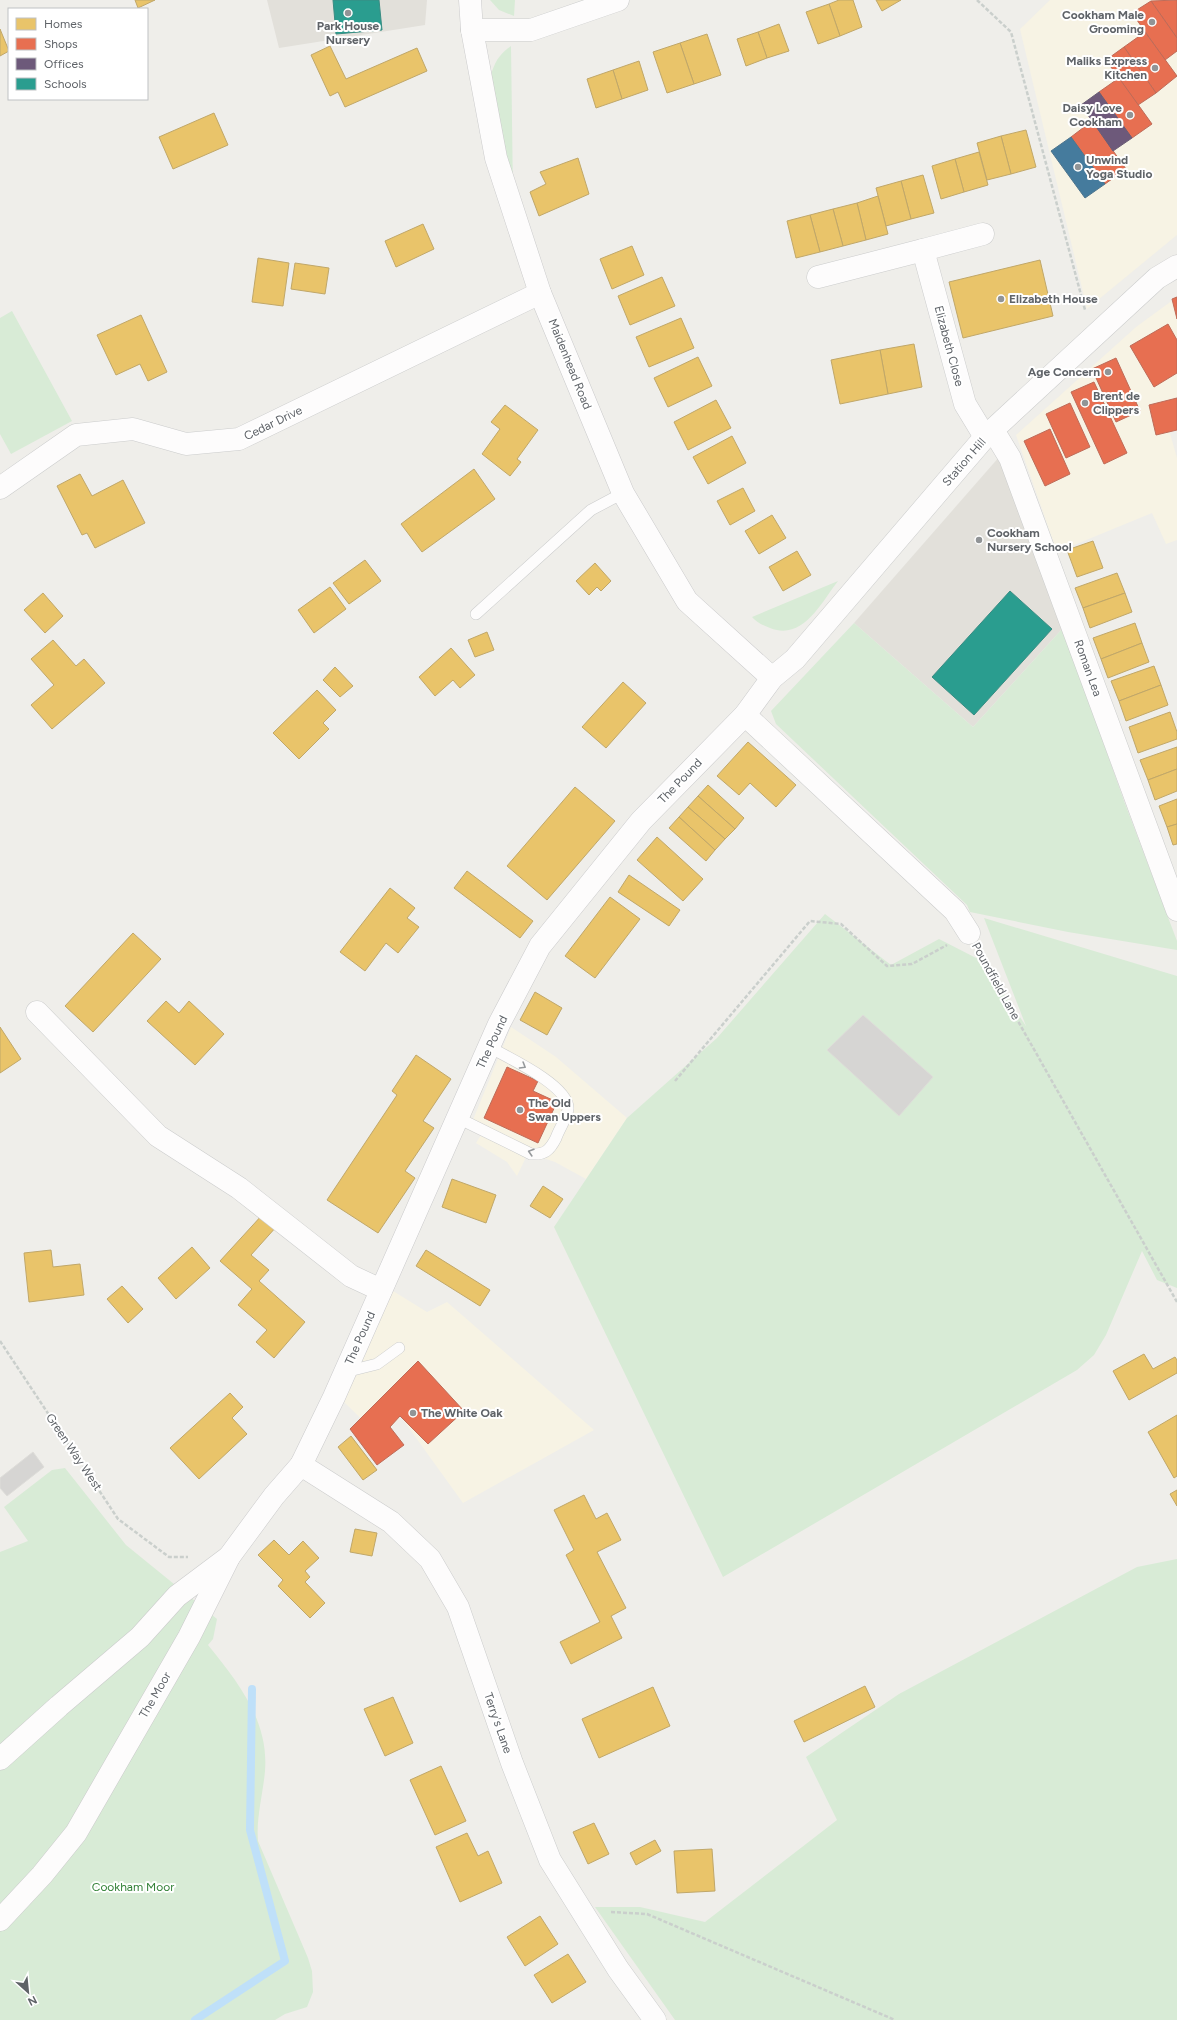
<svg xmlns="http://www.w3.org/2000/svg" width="1177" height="2020" viewBox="0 0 1177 2020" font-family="Figtree,sans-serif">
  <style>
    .commercial { fill: #f7f3e4 }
    .education { fill: #e2e0da }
    .green { fill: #d8ebd6 }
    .homes { fill: #e9c46a; stroke: #c0a769 }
    .shops { fill: #e76f51; stroke: #be6b58 }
    .offices { fill: #6d597a; stroke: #695c75 }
    .schools { fill: #2a9d8f; stroke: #3a8c83 }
    .public { fill: #457b9d; stroke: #4d748d }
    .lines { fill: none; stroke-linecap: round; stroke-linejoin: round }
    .stream { stroke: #bfe0f9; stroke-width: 8 }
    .building { fill: #d6d5d3; stroke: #deddd9 }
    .service-casing { stroke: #cbcccc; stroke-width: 12 }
    .minor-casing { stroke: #cbcccc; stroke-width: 23 }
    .tertiary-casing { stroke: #cbcccc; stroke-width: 23 }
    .secondary-casing { stroke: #cacacb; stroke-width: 23 }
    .path { stroke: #cacfcc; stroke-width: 2.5; stroke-dasharray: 4 2; stroke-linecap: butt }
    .service { stroke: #fdfcfc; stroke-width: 11 }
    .minor { stroke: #fdfcfc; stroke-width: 22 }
    .tertiary { stroke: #fdfcfc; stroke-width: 22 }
    .secondary { stroke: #fdfcfc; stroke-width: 22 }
    .oneway { stroke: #96999c }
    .poi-dot { fill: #919496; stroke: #fff; stroke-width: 1.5 }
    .labels { text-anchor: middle; stroke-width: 4; stroke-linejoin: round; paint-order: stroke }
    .poi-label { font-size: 12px; font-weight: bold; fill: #5f6368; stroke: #fff; text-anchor: start }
    .street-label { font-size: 12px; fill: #5f6368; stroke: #fff }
    .park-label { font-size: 12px; fill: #348238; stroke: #fff }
  </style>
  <rect width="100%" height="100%" fill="#efeeea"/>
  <g class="commercial">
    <path d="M1050,0h127v235l-90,74 -67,-280z"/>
    <path d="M1177,297v100l-16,5 16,56v82l-11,4 -14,-31 -95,39 -41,-117 120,-108z"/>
    <path d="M511,1027l45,30 71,61 -41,61 -31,-17 -27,-9 -11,23 -10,-14 -31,-19 5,-8 -11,-8z"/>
    <path d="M393,1291l34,21 20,-10 147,128 -131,73 -62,-86 -21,20 -36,-35z"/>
  </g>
  <g class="education">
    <path d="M267,0h160l-2,25 -146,23z"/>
    <path d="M1000,456l63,172 -90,99 -119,-104z"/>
  </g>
  <g class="green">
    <path d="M490,0h25l-1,16 -15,-6z"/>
    <path d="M511,46l2,149 -24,-114c5,-17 8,-25 22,-35z"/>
    <path d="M12,311l60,110 -61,33 -11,-20v-116z"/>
    <path d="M838,581c-17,22 -35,60 -68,47 -7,-3 -13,-5 -18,-11z"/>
    <path d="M854,623l119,104 90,-99 61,173 53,140v9l-109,-18 -98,-20 -3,-7 -191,-181 -5,-13z"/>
    <path d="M825,914l66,51 48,-26 43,22 44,65 -42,-108 193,58v312l-20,-8 -15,-29 -36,84 -12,20 -17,15 -354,207 -169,-350 73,-109 90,-80z"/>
    <path d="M65,1468l61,77 91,74 -4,20 -5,6c30,37 61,76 57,126 -2,23 -9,47 -7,70l50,117 4,13 1,21 -6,15 -22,7 -10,6h-275v-468l28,-11 -24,-34 48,-37z"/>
    <path d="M1177,1559v461h-502l-80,-113h45l65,15 132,-102 -31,-63 93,-63 238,-127z"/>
  </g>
  <g class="homes">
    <path d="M135,0h20l-17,8z"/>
    <path d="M839,0h14l9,27 -22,9 -11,-32z"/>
    <path d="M876,0h25l-19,11z"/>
    <path d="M829,4l11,32 -22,8 -12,-32z"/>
    <path d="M779,24l10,27 -22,7 -9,-26z"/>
    <path d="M0,29l9,22 -9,5z"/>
    <path d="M758,32l9,26 -21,8 -9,-27z"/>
    <path d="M707,34l14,41 -27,9 -14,-41z"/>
    <path d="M680,43l14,41 -27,9 -14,-41z"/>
    <path d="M330,46l16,33 71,-31 10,23 -82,36 -7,-15 -8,4 -19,-41z"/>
    <path d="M639,61l9,29 -26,9 -9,-29z"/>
    <path d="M613,70l9,29 -26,9 -9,-29z"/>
    <path d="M214,113l14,32 -55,24 -14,-32z"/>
    <path d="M1026,130l10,37 -25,7 -10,-38z"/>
    <path d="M1001,136l10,38 -24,6 -10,-37z"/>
    <path d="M979,152l9,33 -24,7 -9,-33z"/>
    <path d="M578,158l11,36 -50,22 -9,-24 16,-8 -6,-12z"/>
    <path d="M955,159l9,33 -23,7 -9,-33z"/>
    <path d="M923,175l11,38 -23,6 -10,-38z"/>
    <path d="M901,181l10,38 -25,7 -10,-38z"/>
    <path d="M878,196l10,38 -22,6 -9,-37z"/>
    <path d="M857,203l9,37 -23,6 -10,-37z"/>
    <path d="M833,209l10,37 -23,6 -10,-37z"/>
    <path d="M810,215l10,37 -24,6 -9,-37z"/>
    <path d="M423,224l11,25 -38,18 -11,-26z"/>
    <path d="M632,246l12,29 -32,14 -12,-30z"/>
    <path d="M258,258l31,5 -6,43 -31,-4z"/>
    <path d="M1040,260l13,56 -90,22 -14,-56z"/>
    <path d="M295,263l34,5 -4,26 -34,-5z"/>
    <path d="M662,277l13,29 -45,19 -12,-29z"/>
    <path d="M141,315l26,57 -19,9 -8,-17 -24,11 -19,-40z"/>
    <path d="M681,318l13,30 -45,19 -13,-30z"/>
    <path d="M914,344l8,43 -34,7 -8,-44z"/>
    <path d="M880,350l8,44 -48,10 -9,-44z"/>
    <path d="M698,357l14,29 -44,21 -14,-29z"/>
    <path d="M716,400l15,28 -43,22 -14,-28z"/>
    <path d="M505,405l33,25 -21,29 4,3 -11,14 -28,-22 18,-25 -9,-7z"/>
    <path d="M732,436l14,27 -38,21 -15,-27z"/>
    <path d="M474,469l21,30 -73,53 -21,-28z"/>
    <path d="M80,474l12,22 31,-16 22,43 -50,25 -8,-15 -5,2 -25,-49z"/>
    <path d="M743,488l12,23 -25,14 -13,-24z"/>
    <path d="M772,515l14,23 -27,16 -14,-23z"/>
    <path d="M1093,541l10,27 -26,9 -10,-27z"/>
    <path d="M797,551l14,24 -28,16 -14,-24z"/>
    <path d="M365,560l16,21 -32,23 -16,-21z"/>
    <path d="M595,563l16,18 -10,10 -4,-4 -8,8 -13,-14z"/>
    <path d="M1117,573l8,20 -42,15 -8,-20z"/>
    <path d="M330,587l16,22 -32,24 -16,-23z"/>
    <path d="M43,593l20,23 -18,17 -21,-23z"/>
    <path d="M1125,593l7,19 -42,16 -7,-20z"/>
    <path d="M1135,623l7,20 -41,16 -8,-21z"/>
    <path d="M487,632l7,18 -19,7 -7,-17z"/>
    <path d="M53,640l23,26 8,-7 21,24 -53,46 -21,-24 23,-20 -23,-26z"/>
    <path d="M1142,643l7,19 -41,16 -7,-19z"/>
    <path d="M451,648l24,27 -15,13 -7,-8 -18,16 -16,-19z"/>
    <path d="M1154,666l7,19 -42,16 -8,-20z"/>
    <path d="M335,667l18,19 -13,11 -17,-17z"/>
    <path d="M623,682l23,21 -40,45 -24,-21z"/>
    <path d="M1161,685l7,20 -42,16 -7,-20z"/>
    <path d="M317,690l19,20 -13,13 6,6 -30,30 -26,-26z"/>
    <path d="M1170,712l7,20v7l-39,14 -9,-26z"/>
    <path d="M748,742l48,43 -20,22 -26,-24 -11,12 -22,-19z"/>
    <path d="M1177,747v22l-29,11 -8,-20z"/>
    <path d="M1177,769v22l-22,9 -7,-20z"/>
    <path d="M708,785l36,33 -9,11 -37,-33z"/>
    <path d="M575,787l40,34 -68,79 -40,-34z"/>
    <path d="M698,796l37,33 -10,10 -37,-32z"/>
    <path d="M1177,799v25l-10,3 -8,-21z"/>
    <path d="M688,807l37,32 -10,11 -36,-33z"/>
    <path d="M679,817l36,33 -9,11 -37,-33z"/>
    <path d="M1177,824v20l-4,1 -6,-18z"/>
    <path d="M657,837l46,42 -20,22 -46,-41z"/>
    <path d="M467,871l66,50 -13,17 -66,-50z"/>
    <path d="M629,875l51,35 -11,16 -51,-34z"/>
    <path d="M390,888l25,20 -8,10 12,9 -21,26 -12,-10 -21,28 -25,-19z"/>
    <path d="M610,897l30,22 -45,59 -30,-22z"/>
    <path d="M133,933l28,26 -68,73 -28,-26z"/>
    <path d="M535,992l27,16 -15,27 -27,-15z"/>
    <path d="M166,1001l13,12 10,-12 35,33 -29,31 -48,-44z"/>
    <path d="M0,1027l21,32 -21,14z"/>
    <path d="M416,1055l35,24 -28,42 11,7 -29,43 10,7 -37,55 -51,-33 70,-105 -5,-4z"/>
    <path d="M452,1179l44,16 -10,28 -44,-16z"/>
    <path d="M543,1186l20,13 -13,19 -20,-12z"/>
    <path d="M263,1214l14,12 -26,29 18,15 -10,11 46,41 -31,36 -18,-16 11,-12 -29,-25 14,-16 -32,-28z"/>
    <path d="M192,1247l18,21 -34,31 -18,-21z"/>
    <path d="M51,1250l2,17 27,-3 4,31 -55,7 -5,-49z"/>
    <path d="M426,1250l64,40 -10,16 -64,-40z"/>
    <path d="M122,1286l21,23 -15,14 -21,-24z"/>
    <path d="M1144,1354l9,15 22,-12 2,3v13l-48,27 -16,-29z"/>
    <path d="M230,1393l13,14 -11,11 15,16 -48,45 -29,-31z"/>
    <path d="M1177,1415v61l-3,2 -26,-46z"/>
    <path d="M351,1436l26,34 -14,10 -25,-33z"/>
    <path d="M1177,1490v16l-7,-12z"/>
    <path d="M584,1495l12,24 11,-6 14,27 -24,12 29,56 -15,8 11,22 -51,26 -11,-22 40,-20 -34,-67 8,-5 -20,-40z"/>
    <path d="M355,1529l22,4 -5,23 -22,-4z"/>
    <path d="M274,1540l15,15 14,-14 16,17 -14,13 5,6 -5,5 20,21 -15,15 -32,-32 5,-6 -25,-25z"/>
    <path d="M865,1686l10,21 -71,35 -10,-21z"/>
    <path d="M653,1687l17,39 -71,32 -17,-39z"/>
    <path d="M393,1697l20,46 -28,13 -21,-47z"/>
    <path d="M441,1766l25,55 -31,14 -25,-55z"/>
    <path d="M594,1823l15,31 -21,10 -15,-32z"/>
    <path d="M467,1833l11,23 10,-5 14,32 -42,19 -24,-55z"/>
    <path d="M655,1840l6,11 -25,14 -6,-12z"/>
    <path d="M712,1849l3,42 -38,2 -3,-42z"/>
    <path d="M540,1916l18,28 -33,22 -18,-29z"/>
    <path d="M568,1954l18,28 -34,21 -18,-28z"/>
  </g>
  <g class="shops">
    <path d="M1177,0v38l-26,-37z"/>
    <path d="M1151,1l26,37v13l-12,9 -33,-47z"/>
    <path d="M1145,32l32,44 -21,17 -32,-46z"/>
    <path d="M1124,47l32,46 -18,12 -32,-45z"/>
    <path d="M1119,78l33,46 -20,14 -33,-46z"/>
    <path d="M1092,121l34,48 -21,15 -34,-47z"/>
    <path d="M1177,297v22l-5,-20z"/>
    <path d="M1168,324l9,16v33l-23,14 -24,-41z"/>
    <path d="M1116,358l24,53 -24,11 -24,-53z"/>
    <path d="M1094,382l33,71 -23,11 -33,-72z"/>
    <path d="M1177,398v32l-21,5 -7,-30z"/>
    <path d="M1070,403l20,44 -24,11 -20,-44z"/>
    <path d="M1050,429l20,45 -25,12 -21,-45z"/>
    <path d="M507,1067l31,14 -5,10 24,11 -19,41 -54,-25z"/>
    <path d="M418,1361l46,50 -36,33 -28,-28 -10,11 14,18 -27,20 -27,-36z"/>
  </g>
  <path class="offices" d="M1099,92l33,46 -19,13 -32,-46z"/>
  <g class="schools">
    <path d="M333,0h46l3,30 -46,4z"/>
    <path d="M1010,591l42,38 -78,86 -42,-38z"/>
  </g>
  <path class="public" d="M1071,137l34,47 -20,14 -34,-47z"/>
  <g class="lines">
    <path class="stream" d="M195,2020l90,-59 -35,-131 2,-141"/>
  </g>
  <g class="building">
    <path d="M863,1015l70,62 -34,39 -72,-66z"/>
    <path d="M33,1452l11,15 -37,29 -7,-8v-10z"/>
  </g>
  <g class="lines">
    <defs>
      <g id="service">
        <path d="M476,614l115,-104 32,-17"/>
        <path d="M458,1118l73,36c14,1 19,-4 25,-16 3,-9 11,-20 12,-29 2,-23 -61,-52 -79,-62"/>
        <path d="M345,1372l32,-8 22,-16"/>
      </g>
      <g id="minor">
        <path d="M472,30h59l87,-30"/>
        <path d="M923,250l60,-16"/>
        <path d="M818,277l105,-27 42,154 20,33"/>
        <path d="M993,430l17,28 167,452"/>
        <path d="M0,488l76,-53 57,-6 53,15 53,-5 301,-146"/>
        <path d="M745,715l210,196 14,22"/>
        <path d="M37,1012l121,124 81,52 112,88 30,14"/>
        <path d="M301,1465l90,57 39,37 28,48 54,156 38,97 68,109 37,51"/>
        <path d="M0,1759l59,-53 81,-69 37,-41 52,-39"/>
      </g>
      <path id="tertiary" d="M772,678l23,-19 190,-222 172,-159 20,-12"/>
      <path id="secondary" d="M0,1920l42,-45 34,-42 113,-196 40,-80 45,-61 27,-31 33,-68 165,-373 41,-78 101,-125 104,-106 27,-37 -85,-77 -64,-108 -83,-200 -44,-135 -24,-128 -2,-30"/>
    </defs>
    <use href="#service" class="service-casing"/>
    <use href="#minor" class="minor-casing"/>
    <use href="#tertiary" class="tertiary-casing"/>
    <use href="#secondary" class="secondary-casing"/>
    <g class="path">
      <path d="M977,0l34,32 74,278"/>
      <path d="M980,954l197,348"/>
      <path d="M675,1081l135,-160 31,3 46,42 25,-2 35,-19"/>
      <path d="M0,1341l118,178 51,38h19"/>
      <path d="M611,1912l36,2 248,106"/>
    </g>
    <use href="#service" class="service"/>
    <use href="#minor" class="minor"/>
    <use href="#tertiary" class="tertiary"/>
    <use href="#secondary" class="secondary"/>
  </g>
  <defs><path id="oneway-chevron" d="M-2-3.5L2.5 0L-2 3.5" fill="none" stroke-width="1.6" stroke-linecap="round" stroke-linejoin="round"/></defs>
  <g class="oneway">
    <use href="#oneway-chevron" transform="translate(523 1066) rotate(31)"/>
    <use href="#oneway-chevron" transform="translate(531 1152) rotate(-163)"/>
  </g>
  <g class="poi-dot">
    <circle cx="348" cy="13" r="4"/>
    <circle cx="1152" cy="22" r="4"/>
    <circle cx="1155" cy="68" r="4"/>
    <circle cx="1130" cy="115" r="4"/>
    <circle cx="1078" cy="167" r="4"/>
    <circle cx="1001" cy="299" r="4"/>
    <circle cx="1108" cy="372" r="4"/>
    <circle cx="1085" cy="403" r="4"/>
    <circle cx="979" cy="540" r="4"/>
    <circle cx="520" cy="1110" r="4"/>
    <circle cx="413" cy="1413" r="4"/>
  </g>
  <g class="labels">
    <g class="poi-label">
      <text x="1144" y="19" text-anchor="end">Cookham Male<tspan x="1144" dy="14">Grooming</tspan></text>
      <text x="348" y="30" text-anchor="middle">Park House<tspan x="348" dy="14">Nursery</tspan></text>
      <text x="1147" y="65" text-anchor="end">Maliks Express<tspan x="1147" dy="14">Kitchen</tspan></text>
      <text x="1122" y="112" text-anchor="end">Daisy Love<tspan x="1122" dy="14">Cookham</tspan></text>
      <text x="1086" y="164">Unwind<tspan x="1086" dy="14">Yoga Studio</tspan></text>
      <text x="1009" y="303">Elizabeth House</text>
      <text x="1100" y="376" text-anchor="end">Age Concern</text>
      <text x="1093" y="400">Brent de<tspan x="1093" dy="14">Clippers</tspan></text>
      <text x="987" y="537">Cookham<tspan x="987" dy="14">Nursery School</tspan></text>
      <text x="528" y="1107">The Old<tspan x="528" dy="14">Swan Uppers</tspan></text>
      <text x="421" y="1417">The White Oak</text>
    </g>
    <g class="street-label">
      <text transform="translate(949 346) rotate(75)" y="4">Elizabeth Close</text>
      <text transform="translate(570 364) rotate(68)" y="4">Maidenhead Road</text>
      <text transform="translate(273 423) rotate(-26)" y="4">Cedar Drive</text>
      <text transform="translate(964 462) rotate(-49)" y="4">Station Hill</text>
      <text transform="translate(1088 668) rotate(70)" y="4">Roman Lea</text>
      <text transform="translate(680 781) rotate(-46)" y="4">The Pound</text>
      <text transform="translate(996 981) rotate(61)" y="4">Poundfield Lane</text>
      <text transform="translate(492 1042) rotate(-65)" y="4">The Pound</text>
      <text transform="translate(360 1338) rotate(-66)" y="4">The Pound</text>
      <text transform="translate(74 1452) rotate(56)" y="4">Green Way West</text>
      <text transform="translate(155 1695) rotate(-60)" y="4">The Moor</text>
      <text transform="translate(498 1723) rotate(71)" y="4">Terry's Lane</text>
    </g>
    <g class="park-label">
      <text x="133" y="1891">Cookham Moor</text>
    </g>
  </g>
  <rect x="8" y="8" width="140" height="92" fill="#ffffff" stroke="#bfc1c3"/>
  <rect x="16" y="18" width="20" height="12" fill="#e9c46a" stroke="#bfc1c3"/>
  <text x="44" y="28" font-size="12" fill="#5f6368">Homes</text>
  <rect x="16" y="38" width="20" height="12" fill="#e76f51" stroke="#bfc1c3"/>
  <text x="44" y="48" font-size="12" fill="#5f6368">Shops</text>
  <rect x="16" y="58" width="20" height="12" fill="#6d597a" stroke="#bfc1c3"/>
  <text x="44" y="68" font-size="12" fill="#5f6368">Offices</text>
  <rect x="16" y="78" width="20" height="12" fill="#2a9d8f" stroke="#bfc1c3"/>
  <text x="44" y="88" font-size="12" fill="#5f6368">Schools</text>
  <g transform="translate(28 1992) rotate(153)" stroke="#ffffff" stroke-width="3" paint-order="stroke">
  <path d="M0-3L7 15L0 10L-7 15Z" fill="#5f6368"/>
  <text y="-6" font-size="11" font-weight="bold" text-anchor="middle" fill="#5f6368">N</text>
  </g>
</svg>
